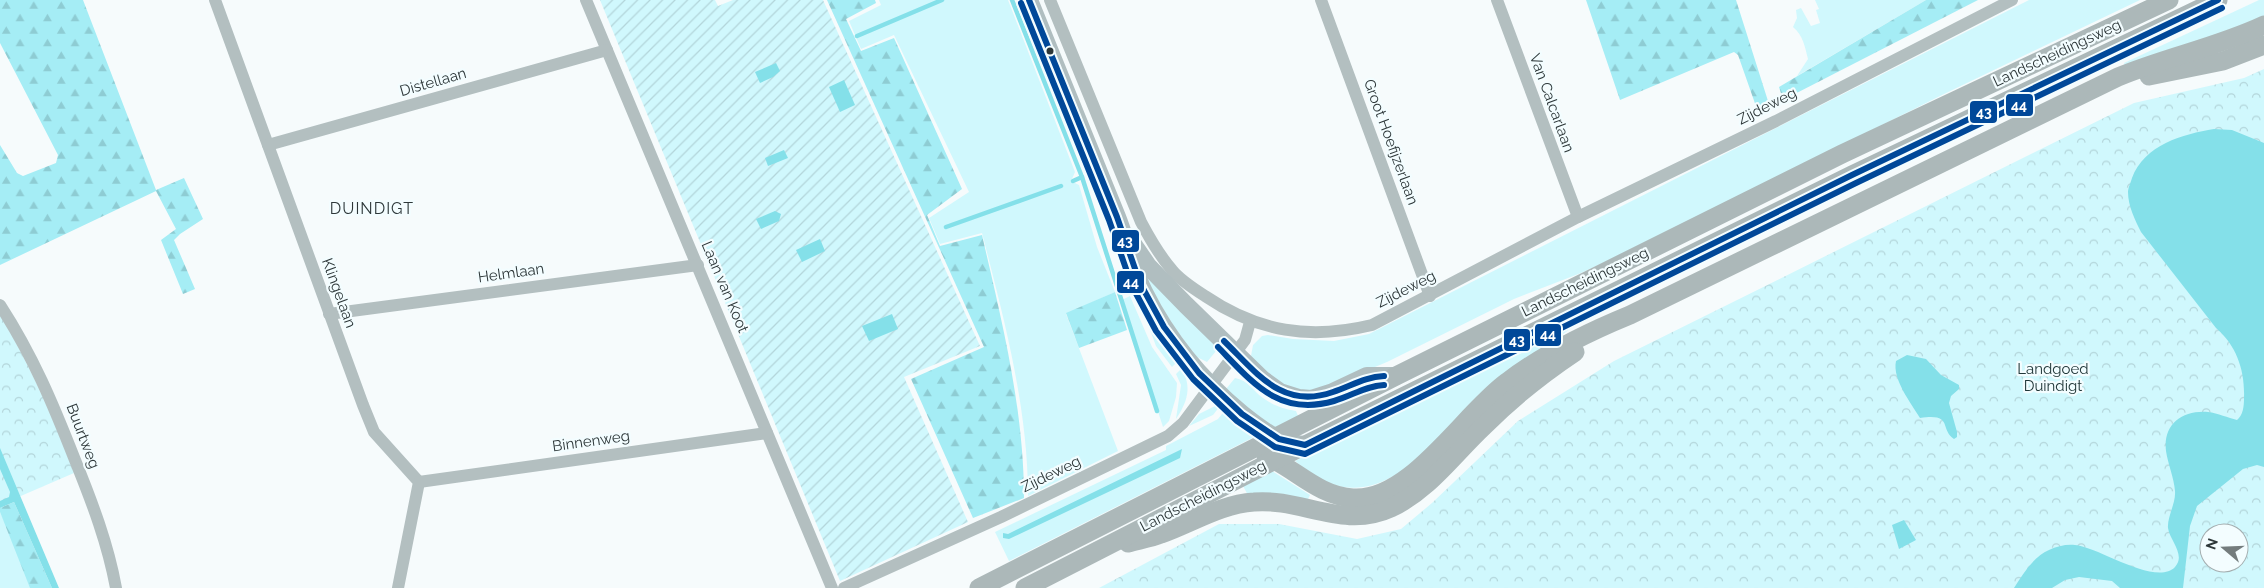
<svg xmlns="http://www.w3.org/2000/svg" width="2264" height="588" viewBox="0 0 2264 588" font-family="Raleway,sans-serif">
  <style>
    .grass { fill: #d0f8fd }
    .forest { fill: url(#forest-firs) }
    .park { fill: url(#park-crowns); fill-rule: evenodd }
    .garden { fill: url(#garden-furrows) }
    .water { fill: #84e0e9 }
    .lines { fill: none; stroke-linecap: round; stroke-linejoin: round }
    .stream { stroke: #84e0e9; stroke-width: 4.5 }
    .street { stroke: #b3bfc0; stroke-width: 12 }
    .secondary { stroke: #b0bec0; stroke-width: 18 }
    .primary { stroke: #acb8b9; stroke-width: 19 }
    .bus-1-casing { stroke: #f3fdff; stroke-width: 10 }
    .bus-2-casing { stroke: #f3fdff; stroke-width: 10 }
    .bus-1 { stroke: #004899; stroke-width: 6 }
    .bus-2 { stroke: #004899; stroke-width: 6 }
    .bus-dot { fill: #2d3739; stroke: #f3fdff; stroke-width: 2 }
    .labels { text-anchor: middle; stroke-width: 4.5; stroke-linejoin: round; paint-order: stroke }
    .street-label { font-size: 15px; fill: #2d3739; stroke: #f3fdff }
    .park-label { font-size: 15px; fill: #203739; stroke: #f3fdff }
    .neighbourhood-label { font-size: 16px; letter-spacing: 1px; fill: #2d3739; stroke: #f3fdff }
    .line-badge { stroke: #f3fdff; stroke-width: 2 }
    .badge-label { font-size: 14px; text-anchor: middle; font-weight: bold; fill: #fff }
  </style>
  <defs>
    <pattern id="forest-firs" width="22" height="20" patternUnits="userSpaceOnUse" patternTransform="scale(1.25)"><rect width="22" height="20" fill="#a5edf5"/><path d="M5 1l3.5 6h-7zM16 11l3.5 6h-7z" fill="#8eccd3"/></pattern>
    <pattern id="park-crowns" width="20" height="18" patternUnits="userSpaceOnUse" patternTransform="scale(1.25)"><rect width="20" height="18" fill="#d0f8fd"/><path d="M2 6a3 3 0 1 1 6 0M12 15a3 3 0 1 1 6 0" fill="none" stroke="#b3d5da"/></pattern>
    <pattern id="garden-furrows" width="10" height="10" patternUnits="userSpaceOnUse" patternTransform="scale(1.25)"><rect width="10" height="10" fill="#d0f8fd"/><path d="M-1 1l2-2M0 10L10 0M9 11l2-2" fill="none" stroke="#b3d5da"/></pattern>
  </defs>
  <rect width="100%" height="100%" fill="#f6fbfc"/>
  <g class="grass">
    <path d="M879,0h129l67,172 -3,7 1,3 6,3 18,62 18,45 -49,22 52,137 -90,45c0,-89 -24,-177 -46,-263l-42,11 -11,-26 40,-26 -75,-157 -33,14 -12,-28 32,-16z"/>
    <path d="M1815,0h111l-129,76 11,-17c-3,-12 -5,-24 -15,-32l4,-9 -1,-8 5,-2 10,18 9,-3 -4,-13 3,-1z"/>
    <path d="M2029,0h111l-198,95 -283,142 -78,36 -67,26 -127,63 -70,29h-29l-35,-27 -2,-8 2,-11 9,-9 6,-1 25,4 41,2 35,-7z"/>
    <path d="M2259,0h5v18l-139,48 -1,-3z"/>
    <path d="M1146,272l71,73 -1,6 -9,11 -10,-5 -11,-13 -40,-59z"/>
    <path d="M1130,296l22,51 25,36 -1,14 -7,24 -6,6 -41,-127z"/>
    <path d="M1146,319l30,44 -4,4 -16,-21z"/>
    <path d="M1581,321c-31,23 -66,45 -94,71 -41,37 -97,118 -160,90 -12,-5 -22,-13 -32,-21z"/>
    <path d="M1181,369c12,17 6,34 -5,50l5,-34 -5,-11z"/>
    <path d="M1235,378c13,2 18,13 28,20 11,8 21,11 33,13l2,5 -28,14 -44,-41z"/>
    <path d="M1217,405l3,1 -7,9 -24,11 10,-12z"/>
    <path d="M1226,409l34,25 -251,127 -14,-29 171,-82v-4l52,-27z"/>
    <path d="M1272,471l38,24 -5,10 -56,-8 -6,-11z"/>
    <path d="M0,512l35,76h-35z"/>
  </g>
  <g class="forest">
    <path d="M0,0h83l73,190 28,-12 19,41 -23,15 -6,6 21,49 -12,5 -22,-54 15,-11 -20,-38 -156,74v-120l17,28 6,3 33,-13 2,-8 -58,-112z"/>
    <path d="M827,0h48l1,3 -30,16 15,32 33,-13 68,151 -35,26 13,31 42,-11c20,87 42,174 42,263l-51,20 -62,-139 73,-32z"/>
    <path d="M1586,0h150l32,101 -1,6 -9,5 -20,-57 -4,-3 -114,48z"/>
    <path d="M1926,0h52l-195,100 -4,-13z"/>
    <path d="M1115,292l12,38 -48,18 -13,-35z"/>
    <path d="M14,502l38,86h-22l-30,-76v-4z"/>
  </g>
  <g class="park">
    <path d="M2264,69v519h-1165l120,-64h60l78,15 44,-10 31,-26 86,-82 96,-60 520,-258 110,-25zM2209,533h30v30h-30z"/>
    <path d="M0,314c31,54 52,100 74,159l-74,32z"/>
  </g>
  <path class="garden" d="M600,0h115l3,6 15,-6h90l157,346 -76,31 64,145 -128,59z"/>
  <g class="water">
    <path d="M776,63l4,8 -7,6 -13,6 -5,-11z"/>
    <path d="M844,80l11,25 -15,7 -11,-25z"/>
    <path d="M2214,129l18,1 32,13v324l-7,-2 -14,4 -46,37 -7,20 -7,62h-63l-8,-7 -33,-4 -14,3 -13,8h-38c8,-13 20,-32 35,-38 8,-4 18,-6 26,-5 24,2 81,42 100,22 11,-12 -5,-26 -7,-39 -1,-11 8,-25 7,-37 -1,-13 -7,-27 -9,-40 -3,-27 16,-41 42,-39 10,1 20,6 29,8 6,-5 7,-13 7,-22 1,-27 -7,-52 -28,-70l-75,-96c-6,-12 -13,-26 -13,-40 0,-4 3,-10 4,-14 12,-33 51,-44 82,-49z"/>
    <path d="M784,150l4,8 -20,8 -3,-8z"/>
    <path d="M775,211l6,3 -2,7 -18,8 -5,-10z"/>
    <path d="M820,239l5,12 -23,11 -6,-12z"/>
    <path d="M892,314l6,15 -29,12 -7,-15z"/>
    <path d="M1907,355l19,4 15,16 18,10v4l-8,7 -2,7 8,29v5l-3,2c-15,-10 0,-26 -34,-21 -9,-15 -28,-39 -24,-57z"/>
    <path d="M0,448l59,140h-7l-38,-86 -14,6v-7l9,-4 1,-5 -10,-23z"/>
    <path d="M1182,449l-2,9 -171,81 -6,-1v-5l5,1z"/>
    <path d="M1904,520l12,20 -17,9 -7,-24z"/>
  </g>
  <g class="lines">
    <g class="stream">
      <path d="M1012,0l70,177 75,234"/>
      <path d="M857,36l85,-36"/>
      <path d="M1073,181l9,-4"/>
      <path d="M946,227l115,-41"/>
    </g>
    <g class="street">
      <path d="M215,0l148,405 11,27 45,50 -21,106"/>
      <path d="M586,0l246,588"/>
      <path d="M1050,0l91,222c9,17 18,33 31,48 8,10 22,19 33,26 53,36 105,44 167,29l206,-108 198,-96 236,-121"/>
      <path d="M1321,0l109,296"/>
      <path d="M1497,0l81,217"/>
      <path d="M268,145l339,-95"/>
      <path d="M0,305c33,51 53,99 75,155 17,42 33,84 41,128"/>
      <path d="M329,314l369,-49"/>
      <path d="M419,482l348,-49"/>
      <path d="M844,588l157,-71 167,-81 15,-13 62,-83 5,-18"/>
    </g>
    <g class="secondary">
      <path d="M1029,0c29,73 59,145 88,217 10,25 15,51 27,75 24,48 57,88 98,122 20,16 38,30 63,31"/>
      <path d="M1133,244l15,22 38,39 76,74 18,13 19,6 12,1 22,-7 34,-16h29"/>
    </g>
    <g class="primary">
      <path d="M2149,76l74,-15 41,-16"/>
      <path d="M1266,456c30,13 52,40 87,42 57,4 110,-84 154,-116 38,-29 79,-49 123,-67l488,-238c48,-20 99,-30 146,-52"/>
      <path d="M1128,543c11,-3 23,-5 33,-9 31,-11 60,-30 93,-32 47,-4 90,28 137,6 38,-18 63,-54 93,-82 28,-28 58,-52 91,-74"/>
      <path d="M979,588l417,-212 446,-222 327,-154"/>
      <path d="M1025,588l250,-128 577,-285 366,-175"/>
    </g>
    <defs>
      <g id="bus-1">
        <path d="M1029,0l88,217 23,66 24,44 35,46 43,41 37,25 26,6 547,-270 366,-175"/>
        <path d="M1224,341c33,32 58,69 109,51 18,-6 32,-15 51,-16"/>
      </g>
      <g id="bus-2">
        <path d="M1021,3l88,217 23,66 24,45 37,48 44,42 38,26 30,7 551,-271 366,-175"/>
        <path d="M1218,347c35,36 61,70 116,54 18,-5 31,-15 50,-16"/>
      </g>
    </defs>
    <use href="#bus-1" class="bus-1-casing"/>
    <use href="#bus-2" class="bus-2-casing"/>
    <use href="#bus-1" class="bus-1"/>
    <use href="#bus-2" class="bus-2"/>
  </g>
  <circle class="bus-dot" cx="1050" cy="51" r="4.5"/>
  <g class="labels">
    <g class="street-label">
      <text transform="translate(2057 53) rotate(-25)" y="5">Landscheidingsweg</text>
      <text transform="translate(433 82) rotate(-16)" y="5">Distellaan</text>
      <text transform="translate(1552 103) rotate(70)" y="5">Van Calcarlaan</text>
      <text transform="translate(1767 106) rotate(-27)" y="5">Zijdeweg</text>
      <text transform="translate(1391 142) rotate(70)" y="5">Groot Hoefijzerlaan</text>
      <text transform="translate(511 273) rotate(-8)" y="5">Helmlaan</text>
      <text transform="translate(1585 282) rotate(-26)" y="5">Landscheidingsweg</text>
      <text transform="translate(725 287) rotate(67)" y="5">Laan van Koot</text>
      <text transform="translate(1406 289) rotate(-27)" y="5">Zijdeweg</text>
      <text transform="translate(339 293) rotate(70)" y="5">Klingelaan</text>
      <text transform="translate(83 436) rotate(69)" y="5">Buurtweg</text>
      <text transform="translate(591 441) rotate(-8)" y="5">Binnenweg</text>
      <text transform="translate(1051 474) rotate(-26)" y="5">Zijdeweg</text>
      <text transform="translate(1203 496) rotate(-27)" y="5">Landscheidingsweg</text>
    </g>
    <g class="park-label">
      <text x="2053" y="374">Landgoed<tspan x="2053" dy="17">Duindigt</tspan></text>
    </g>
    <g class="neighbourhood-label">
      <text x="372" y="214">DUINDIGT</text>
    </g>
  </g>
  <g class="line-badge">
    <rect x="2005" y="93" width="29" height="24" rx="5" fill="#004899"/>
    <rect x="1969" y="100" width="29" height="24" rx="5" fill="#004899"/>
    <rect x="1111" y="229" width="29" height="24" rx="5" fill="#004899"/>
    <rect x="1116" y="270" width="29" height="24" rx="5" fill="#004899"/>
    <rect x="1534" y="323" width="28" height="24" rx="5" fill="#004899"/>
    <rect x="1503" y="328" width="28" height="24" rx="5" fill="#004899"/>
  </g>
  <g class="badge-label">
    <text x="2019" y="110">44</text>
    <text x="1984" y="117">43</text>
    <text x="1125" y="246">43</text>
    <text x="1131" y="287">44</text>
    <text x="1548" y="339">44</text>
    <text x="1517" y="345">43</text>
  </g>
  <g transform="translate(2224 548) rotate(289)"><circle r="24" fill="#f3fdff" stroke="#a4aeb0"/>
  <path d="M0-4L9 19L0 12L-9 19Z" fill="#737c7d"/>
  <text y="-8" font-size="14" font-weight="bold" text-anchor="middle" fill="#2d3739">N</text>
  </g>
</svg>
